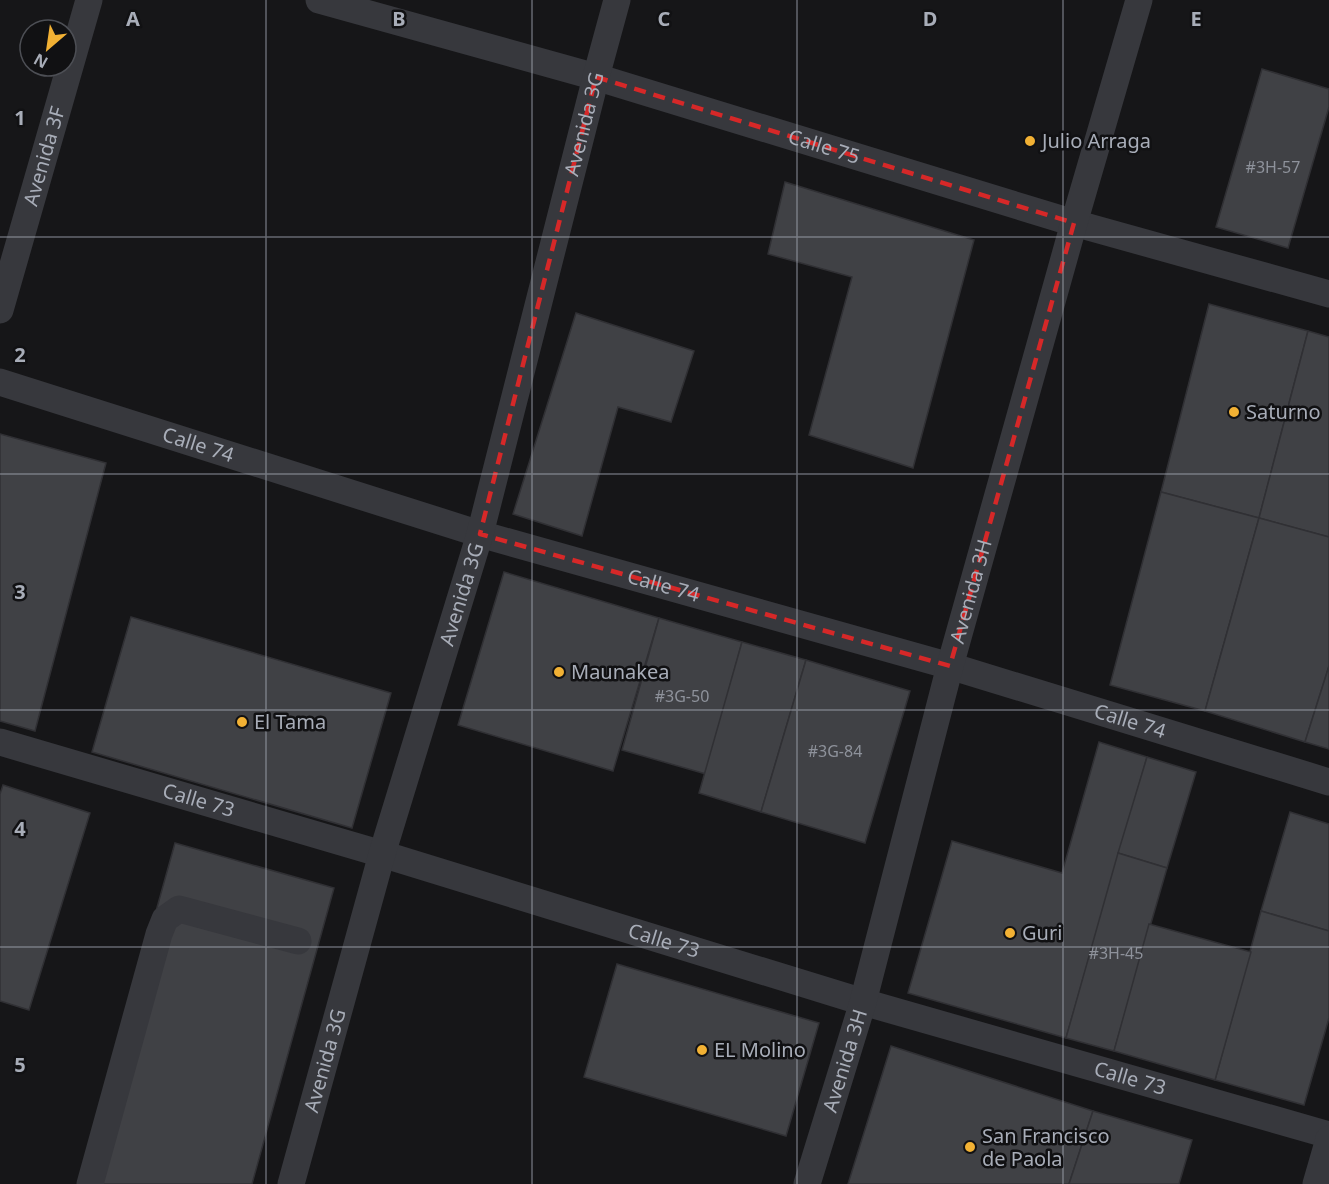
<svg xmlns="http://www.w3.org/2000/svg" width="1329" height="1184" viewBox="0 0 1329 1184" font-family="'Noto Sans',sans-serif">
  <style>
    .building { fill: #404145; stroke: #303034; stroke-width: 1.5 }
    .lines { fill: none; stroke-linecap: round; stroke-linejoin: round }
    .minor { stroke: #37383d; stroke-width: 27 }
    .marked { fill: none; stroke: #d62828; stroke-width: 4.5; stroke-dasharray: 12 8; stroke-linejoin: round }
    .grid { fill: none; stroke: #a8adb8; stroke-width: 1.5; stroke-opacity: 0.55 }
    .poi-dot { fill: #f2b134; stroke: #111113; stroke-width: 2 }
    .labels { text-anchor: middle; stroke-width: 5; stroke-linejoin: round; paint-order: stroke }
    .number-label { font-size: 16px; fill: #8e929b }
    .street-label { font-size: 20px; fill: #a8adb8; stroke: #111113 }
    .poi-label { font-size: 20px; fill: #a8adb8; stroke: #111113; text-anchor: start }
    .grid-label { font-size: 20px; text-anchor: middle; font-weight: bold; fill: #a8adb8; stroke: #111113; stroke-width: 5; stroke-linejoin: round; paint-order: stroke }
  </style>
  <rect width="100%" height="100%" fill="#161618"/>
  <g class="building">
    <path d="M1262,69l67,20v18l-41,141 -72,-21z"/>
    <path d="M785,182l189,58 -61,228 -104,-33 43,-158 -84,-23z"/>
    <path d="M1209,304l99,27 -49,187 -98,-26z"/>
    <path d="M576,313l118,38 -23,71 -53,-15 -36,129 -69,-22z"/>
    <path d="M1308,331l21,6v200l-70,-19z"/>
    <path d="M0,434l106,29 -71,268 -35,-10z"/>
    <path d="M1161,492l98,26 -54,193 -95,-26z"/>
    <path d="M1259,518l70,19v129l-24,76 -100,-31z"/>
    <path d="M504,572l155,46 -46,153 -155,-46z"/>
    <path d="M131,617l260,76 -39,135 -260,-76z"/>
    <path d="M659,618l83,24 -36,132 -84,-24z"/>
    <path d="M742,642l64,18 -45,152 -62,-19z"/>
    <path d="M806,660l104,31 -45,152 -104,-31z"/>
    <path d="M1329,666v83l-24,-7z"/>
    <path d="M1099,742l48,15 -81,281 -158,-45 44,-152 110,32z"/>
    <path d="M1147,757l49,15 -29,96 -49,-15z"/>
    <path d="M3,785l87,28 -61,197 -29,-9v-207z"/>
    <path d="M1290,812l39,12v107l-68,-20z"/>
    <path d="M175,843l159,45 -82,296h-172z"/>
    <path d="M1118,853l49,15 -53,183 -48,-13z"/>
    <path d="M1261,911l68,20v87l-25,87 -89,-25z"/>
    <path d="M1149,924l102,28 -36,128 -101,-29z"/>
    <path d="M617,964l202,59 -33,113 -202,-59z"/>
    <path d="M891,1046l202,65 -24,73h-221z"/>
    <path d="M1093,1111l99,29 -13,44h-110z"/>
  </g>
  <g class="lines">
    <g class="minor">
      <path id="s1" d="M319,0l277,77 478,146 255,71"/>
      <path id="s2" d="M0,310l89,-310"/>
      <path id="s3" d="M0,382l480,152 470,132 379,116"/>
      <path id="s4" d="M0,742l382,112 481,148 466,133"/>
      <path d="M90,1184l69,-250 6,-15 14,-10 119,32"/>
      <path id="s5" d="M291,1184l91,-330 98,-320 116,-457 21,-77"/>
      <path id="s6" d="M807,1184l56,-182 87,-336 124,-443 65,-223"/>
      <path d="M1316,1184l13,-45"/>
    </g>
  </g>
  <path class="marked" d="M596,77l478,146 -124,443 -470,-132z"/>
  <path class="grid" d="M266,0v1184M532,0v1184M797,0v1184M1063,0v1184M0,237h1329M0,474h1329M0,710h1329M0,947h1329"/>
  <g class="poi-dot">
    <circle cx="1030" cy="141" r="6"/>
    <circle cx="1234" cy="412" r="6"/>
    <circle cx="559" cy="672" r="6"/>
    <circle cx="242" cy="722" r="6"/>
    <circle cx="1010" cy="933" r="6"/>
    <circle cx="702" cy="1050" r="6"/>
    <circle cx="970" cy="1147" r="6"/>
  </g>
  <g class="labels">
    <g class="number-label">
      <text x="1273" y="173">#3H-57</text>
      <text x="682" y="702">#3G-50</text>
      <text x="835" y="757">#3G-84</text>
      <text x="1116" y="959">#3H-45</text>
    </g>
    <g class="street-label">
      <text dy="7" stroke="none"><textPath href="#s5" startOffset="1100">Avenida 3G</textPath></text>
      <text dy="7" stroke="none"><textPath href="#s1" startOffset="526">Calle 75</textPath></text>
      <text dy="7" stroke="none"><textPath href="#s2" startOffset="160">Avenida 3F</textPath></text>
      <text dy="7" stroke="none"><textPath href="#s3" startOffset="208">Calle 74</textPath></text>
      <text dy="7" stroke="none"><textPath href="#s3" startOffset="694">Calle 74</textPath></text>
      <text dy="7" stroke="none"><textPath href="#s6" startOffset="615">Avenida 3H</textPath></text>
      <text dy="7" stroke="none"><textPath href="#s5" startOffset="614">Avenida 3G</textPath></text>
      <text dy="7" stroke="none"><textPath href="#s3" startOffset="1180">Calle 74</textPath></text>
      <text dy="7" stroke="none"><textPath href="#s4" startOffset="207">Calle 73</textPath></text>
      <text dy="7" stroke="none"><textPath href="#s4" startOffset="693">Calle 73</textPath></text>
      <text dy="7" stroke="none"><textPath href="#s5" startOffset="128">Avenida 3G</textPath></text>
      <text dy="7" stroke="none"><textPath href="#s6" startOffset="129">Avenida 3H</textPath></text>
      <text dy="7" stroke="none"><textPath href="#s4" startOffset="1179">Calle 73</textPath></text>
    </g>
    <g class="poi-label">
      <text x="1042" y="148">Julio Arraga</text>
      <text x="1246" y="419">Saturno</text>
      <text x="571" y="679">Maunakea</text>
      <text x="254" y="729">El Tama</text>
      <text x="1022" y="940">Guri</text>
      <text x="714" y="1057">EL Molino</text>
      <text x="982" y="1143">San Francisco<tspan x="982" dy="23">de Paola</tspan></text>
    </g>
  </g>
  <g class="grid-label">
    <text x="133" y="26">A</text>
    <text x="399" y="26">B</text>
    <text x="664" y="26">C</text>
    <text x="930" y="26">D</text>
    <text x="1196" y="26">E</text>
    <text x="20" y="125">1</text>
    <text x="20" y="362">2</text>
    <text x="20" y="599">3</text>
    <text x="20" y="836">4</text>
    <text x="20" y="1072">5</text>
  </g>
  <g transform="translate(48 48) rotate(209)"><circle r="28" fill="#111113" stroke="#4d4f55" stroke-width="1.5"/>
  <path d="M0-4.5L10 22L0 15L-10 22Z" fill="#f2b134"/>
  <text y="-9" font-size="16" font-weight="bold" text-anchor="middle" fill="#a8adb8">N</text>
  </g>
</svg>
